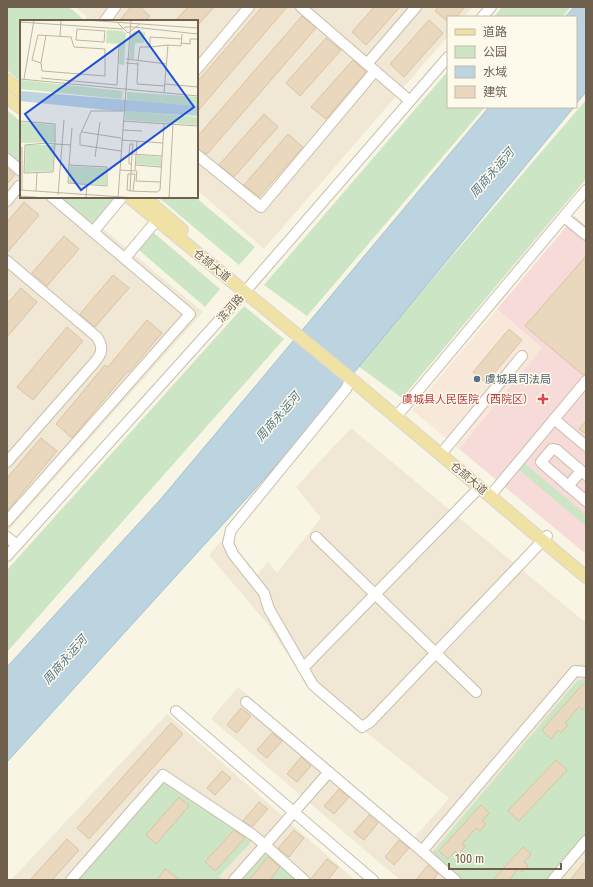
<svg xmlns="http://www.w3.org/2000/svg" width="593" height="887" viewBox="0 0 593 887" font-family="'Fira Sans Condensed','Noto Sans SC',sans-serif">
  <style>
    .residential { fill: #f0e8d4 }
    .commercial { fill: #f8e8da }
    .medical { fill: #f6dbd9 }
    .green { fill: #cce5c5 }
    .water { fill: #bcd4e0; stroke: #a3c2d1 }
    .building { fill: #e9d7be; stroke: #dcc3a2 }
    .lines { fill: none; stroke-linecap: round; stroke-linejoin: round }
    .minor-casing { stroke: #c9bead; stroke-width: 12 }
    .major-casing { stroke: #dad5d1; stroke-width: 14 }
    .minor { stroke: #fff; stroke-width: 10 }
    .major { stroke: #f0e2a5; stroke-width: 12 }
    .service-dot { fill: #5c6f8a; stroke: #fdf9eb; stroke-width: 1.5 }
    .health-dot { fill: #e0444e; stroke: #fdf9eb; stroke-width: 1.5 }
    .labels { text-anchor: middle; stroke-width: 3; stroke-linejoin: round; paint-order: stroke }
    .street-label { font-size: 11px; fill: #6f5f4d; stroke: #fdf9eb }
    .service-label { font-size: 11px; fill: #4e5e75; stroke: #fdf9eb; text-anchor: start }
    .health-label { font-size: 11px; fill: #be3a42; stroke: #fdf9eb; text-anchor: end }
    .water-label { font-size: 12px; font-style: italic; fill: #51788c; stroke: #fdf9eb }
    .inset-road { fill: none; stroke: #beb4a3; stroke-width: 1 }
    .view { fill: #1d4ed8; fill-opacity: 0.15; stroke: #1d4ed8; stroke-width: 2 }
    .inset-edge { fill: none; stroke: #6f5f4d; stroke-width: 2 }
  </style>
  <rect width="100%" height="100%" fill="#f9f5e5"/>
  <g class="residential">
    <path d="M76,7h397l-9,10h-16v19l-184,213 -67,-59v-169h-114l4,-4z"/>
    <path d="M7,149l14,11v37h44l138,115 -196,220z"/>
    <path d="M351,428l235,195v257h-186l-189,-161 27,-32 177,150 34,-39 -139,-110 -41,-62 -60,-71 12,-14 32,39 15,-18 9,11 44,-55 -25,-31z"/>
    <path d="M167,714l188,166h-344z"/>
  </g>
  <path class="commercial" d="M497,309l45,39 -83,101 -47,-39z"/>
  <path class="medical" d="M575,216l11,10v328l-127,-105 83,-101 -45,-39z"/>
  <g class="green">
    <path d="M7,7h62l13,11 -3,3h-58v61l-14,-12z"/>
    <path d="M502,7h69l-9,10h-68z"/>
    <path d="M448,71v36h37l-178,209 -43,-31z"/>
    <path d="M586,100v79l-184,219 -44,-32z"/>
    <path d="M7,110l14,12v42l-14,-12z"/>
    <path d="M60,197h52l4,3 -22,25z"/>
    <path d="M158,197h37l60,50 -16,18z"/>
    <path d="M154,233l66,56 -15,18 -66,-57z"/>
    <path d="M244,306l40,33 -277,313v-82z"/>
    <path d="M523,462l63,53v11l-69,-58z"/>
    <path d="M586,678v156l-39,46h-85l-30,-27 145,-172z"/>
    <path d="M163,780l91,59 -35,37 3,4h-146z"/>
    <path d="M266,851l34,29h-60z"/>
  </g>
  <g class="water">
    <path d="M574,7h12v85l-10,12v-87h-11z"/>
    <path d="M489,107h85l-289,349 -278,306v-95l153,-167z"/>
  </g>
  <g class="building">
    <path d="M131,7h9l10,9 -5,5h-26z"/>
    <path d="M188,7h26l-17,19v-5h-22z"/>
    <path d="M262,7h25l-90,105v-30z"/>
    <path d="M374,7h26l-34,38 -14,-13z"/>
    <path d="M438,7h27l-9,10h-8v5l-13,-11z"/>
    <path d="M302,16l14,12 -109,126 -10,-5v-12z"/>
    <path d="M429,20l14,13 -39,44 -14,-13z"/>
    <path d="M326,38l15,12 -41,46 -14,-13z"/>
    <path d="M353,60l13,12 -40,47 -15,-12z"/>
    <path d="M264,114l14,13 -44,50 -15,-12z"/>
    <path d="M288,134l15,13 -44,50 -15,-12z"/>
    <path d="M7,168l8,7 -8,9z"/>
    <path d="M24,202l15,13 -32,38v-31z"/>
    <path d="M64,236l15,13 -32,37 -15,-13z"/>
    <path d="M586,256v119h-3l-58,-49z"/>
    <path d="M113,275l16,13 -34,39 -15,-13z"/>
    <path d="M21,288l16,14 -30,35v-33z"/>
    <path d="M147,320l15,13 -33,39 -1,-1 -56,67 -16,-14 49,-59 3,2z"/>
    <path d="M67,327l16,14 -50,59 -16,-13z"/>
    <path d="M509,329l13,11 -36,43 -13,-11z"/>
    <path d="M586,421v13l-7,-5z"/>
    <path d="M41,438l16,13 -50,60v-33z"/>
    <path d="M583,684l3,3v19l-4,4 -3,-3 -14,16 3,2 -7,8 -3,-3 -7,9 -9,-9z"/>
    <path d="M241,708l10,8 -14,17 -10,-8z"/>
    <path d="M171,723l12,11 -94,105 -12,-11z"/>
    <path d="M272,733l10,8 -15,17 -10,-8z"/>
    <path d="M301,757l10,9 -14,16 -10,-8z"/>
    <path d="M556,760l11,10 -48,51 -11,-10z"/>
    <path d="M222,771l9,7 -16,17 -8,-7z"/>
    <path d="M339,789l10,8 -15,17 -10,-8z"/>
    <path d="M179,797l10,9 -33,38 -10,-9z"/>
    <path d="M259,802l9,7 -16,18 -9,-6z"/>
    <path d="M481,805l8,8 -7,8 4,3 -6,7 -4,-3 -14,16 3,2 -6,8 -3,-3 -8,8 -9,-8z"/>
    <path d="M369,815l9,8 -14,17 -10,-8z"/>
    <path d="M234,830l11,8 -30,33 -10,-9z"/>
    <path d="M294,830l10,8 -15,19 -11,-9z"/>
    <path d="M67,839l12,11 -27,30h-22z"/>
    <path d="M399,840l10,8 -15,17 -9,-8z"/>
    <path d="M523,847l8,7 -7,8 4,4 -6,6 -4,-3 -9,11h-16z"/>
    <path d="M268,857l12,10 -10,13h-21z"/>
    <path d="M327,859l11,8 -10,13h-18z"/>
    <path d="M586,860v20h-16z"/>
    <path d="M428,865l10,9 -5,6h-17z"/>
    <path d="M165,869l15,11h-23z"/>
  </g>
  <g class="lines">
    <defs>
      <g id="minor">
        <path d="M301,7l109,94"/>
        <path d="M482,17l9,-10"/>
        <path d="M105,21l10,-14"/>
        <path d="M367,64l49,-57"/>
        <path d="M197,69l52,-62"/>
        <path d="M197,155l64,52 114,-136"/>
        <path d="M7,159l14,12"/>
        <path d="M7,201l12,-15"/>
        <path d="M564,217l22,18"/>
        <path d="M93,232l29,-35"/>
        <path d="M125,258l37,-44"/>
        <path d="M7,261l90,76c7,11 5,17 -3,26l-87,99"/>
        <path d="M351,379l-5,10 -115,141 -3,13 5,11 31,39 5,16 44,76 49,42 8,-5 177,-186"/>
        <path d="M396,417l190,-227"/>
        <path d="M554,419l32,27"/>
        <path d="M441,454l81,-98"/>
        <path d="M586,475l-29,-25 -5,-1 -11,13 3,3 42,36"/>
        <path d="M568,486l13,-15"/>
        <path d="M490,496l96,-115"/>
        <path d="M7,521l183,-207 -138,-117"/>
        <path d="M7,537l10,8"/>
        <path d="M316,537l160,155"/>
        <path d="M7,556l242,-269 199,-230"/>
        <path d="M303,668l177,-181"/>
        <path d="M246,702l176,149"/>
        <path d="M176,711l197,169"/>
        <path d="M71,880l92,-105 90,60 12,10 64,-73"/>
        <path d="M234,880l31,-35 39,35"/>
        <path d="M455,880l-33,-29 153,-180 11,1"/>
        <path d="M553,880l33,-39"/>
      </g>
      <g id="major">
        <path d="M7,80l14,12"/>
        <path d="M7,97l14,11"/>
        <path d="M129,197l222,182 235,198"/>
        <path d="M144,197l38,33"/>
      </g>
    </defs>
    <use href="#minor" class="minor-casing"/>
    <use href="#major" class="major-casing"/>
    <use href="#minor" class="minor"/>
    <use href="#major" class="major"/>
  </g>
  <circle class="service-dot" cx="477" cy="379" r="4"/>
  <path class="health-dot" d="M541 393h4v4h4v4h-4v4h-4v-4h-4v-4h4z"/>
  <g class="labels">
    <g class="street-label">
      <text transform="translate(212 265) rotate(39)" y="4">仓颉大道</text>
      <text transform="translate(230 308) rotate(-48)" y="4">滨河路</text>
      <text transform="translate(469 478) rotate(40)" y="4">仓颉大道</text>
    </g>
    <g class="service-label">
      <text x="485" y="383">虞城县司法局</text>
    </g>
    <g class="health-label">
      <text x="534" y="403">虞城县人民医院（西院区）</text>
    </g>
    <g class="water-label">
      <text transform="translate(492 173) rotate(-49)" y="4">周商永运河</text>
      <text transform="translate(278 417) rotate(-49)" y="4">周商永运河</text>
      <text transform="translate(65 660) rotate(-49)" y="4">周商永运河</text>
    </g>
  </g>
  <g transform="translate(20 20)">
    <rect width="178" height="178" fill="#f9f5e5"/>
    <path d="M87,10l16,1 3,2 -2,32 -5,-1 1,-20 -14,-1zM115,11l10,1 -1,11h-9l-1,16h-5l2,-25zM0,60l103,11 -1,8 -102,-10zM107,72l71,5v9l-71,-6zM105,91l73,6v8l-73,-5zM0,102l34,3 1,17 -35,1zM6,125h29l-3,26 -27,1zM117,135l24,2v9l-25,-2zM50,146l36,2v17l-38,-2z" fill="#cce5c5"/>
    <path d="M0,71l178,15v10l-91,-6 -87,-9z" fill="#bcd4e0"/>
    <path class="inset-road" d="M65,0l113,8M0,2l103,7 2,-2h8l65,7M98,3l10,10 12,-9M57,9l28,2 -1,11 -28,-2zM18,15l33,2 3,10 31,2v27l-63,-5 -1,-8 -9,-3zM40,16l1,-16M161,23l9,1v-5h8M148,25l-18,2v-10l32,2M106,39l41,5M118,40l2,-13h10M118,42l-1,22 28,2M21,43l5,-28M106,43l12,1M21,58l76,7 2,-40M0,59l178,17M4,59l10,-59M145,64l33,3M144,73l4,-48 13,1 1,-12M0,101l35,3v20l16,1M103,101l75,5M103,110l19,1M62,112l39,6M101,120l42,3M27,123l8,1 -2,28 -29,1 1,-28zM101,131l-41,-6v-10l11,-24h32M109,134h3l1,-10h-3l-1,10v10h3M142,136l-30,-2 -2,37 27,1 3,-2 4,-66M75,137l5,-35M49,145l38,2v19l-39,-3zM49,145l3,-37M115,145l26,2M100,150l17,1 -1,10 24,1M115,150l2,-29M0,170l117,8M2,170v-43M16,171l1,-19M110,171l-3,-1 1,-16h7l-2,17M38,175l6,-75M0,176l27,2M66,177l1,-12M98,178l13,-178M149,178l4,-74"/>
    <path class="view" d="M119,11l55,76 -113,83 -56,-76z"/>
    <rect width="178" height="178" class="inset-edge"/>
  </g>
  <rect width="593" height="887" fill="none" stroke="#6f5f4d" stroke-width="16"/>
  <rect x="447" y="16" width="130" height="92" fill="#fdf9eb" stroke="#c4bbac"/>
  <rect x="455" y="29" width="20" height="6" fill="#f0e2a5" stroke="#c4bbac"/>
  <text x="483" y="36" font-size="12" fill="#6f5f4d">道路</text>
  <rect x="455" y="46" width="20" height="12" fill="#cce5c5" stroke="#c4bbac"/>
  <text x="483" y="56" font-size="12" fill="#6f5f4d">公园</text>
  <rect x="455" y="66" width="20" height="12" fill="#bcd4e0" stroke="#c4bbac"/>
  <text x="483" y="76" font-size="12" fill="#6f5f4d">水域</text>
  <rect x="455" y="86" width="20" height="12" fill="#e9d7be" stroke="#c4bbac"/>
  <text x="483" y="96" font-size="12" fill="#6f5f4d">建筑</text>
  <path d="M449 863v6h112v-6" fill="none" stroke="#6f5f4d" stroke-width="2"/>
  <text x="455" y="863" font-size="12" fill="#6f5f4d" stroke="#fdf9eb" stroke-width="3" paint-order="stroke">100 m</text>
</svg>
